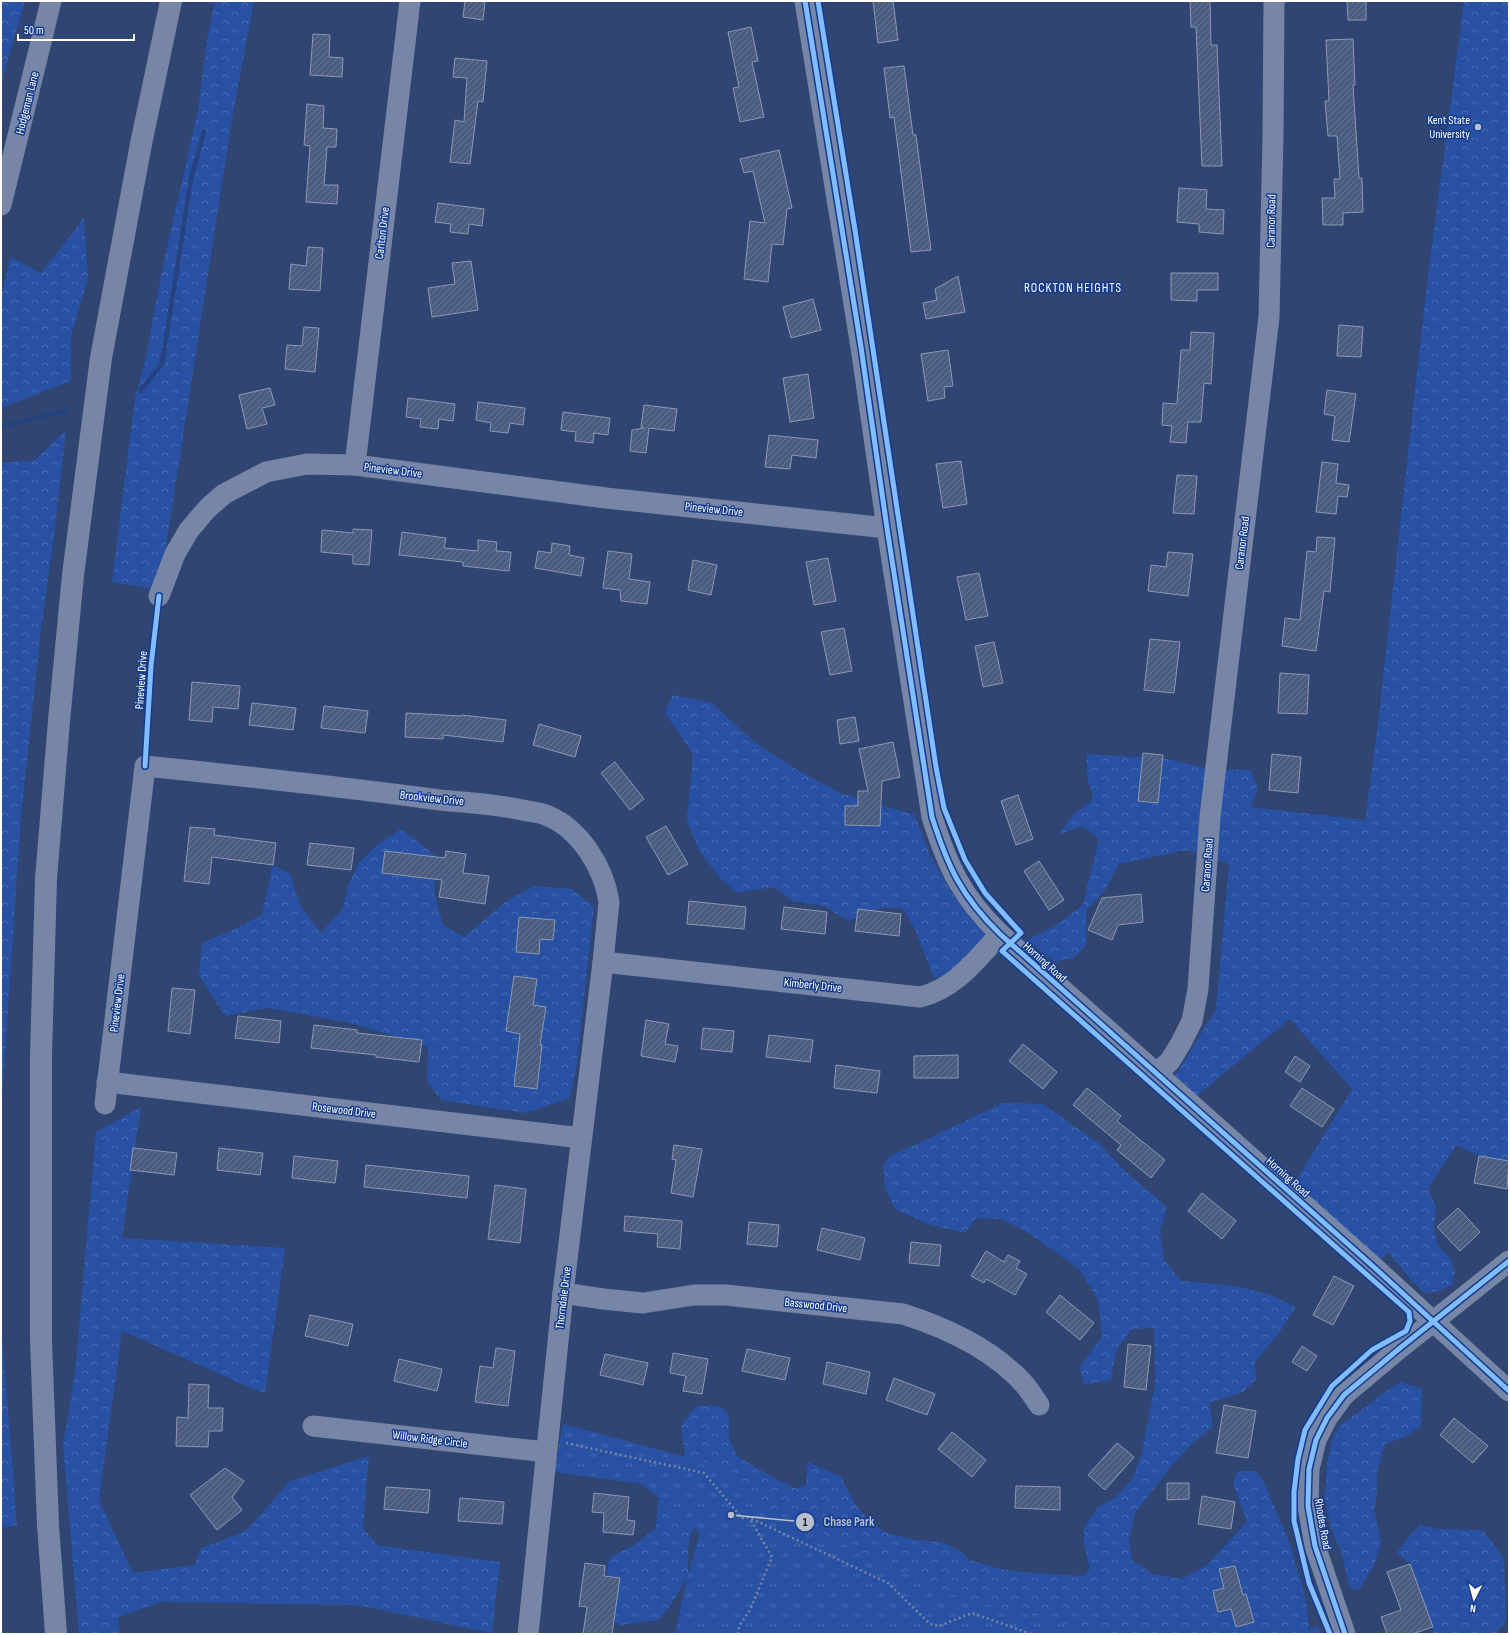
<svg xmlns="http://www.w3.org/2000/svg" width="1510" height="1635" viewBox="0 0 1510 1635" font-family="'Sofia Sans Condensed',sans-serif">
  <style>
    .forest { fill: url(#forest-crowns) }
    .park { fill: url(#park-tufts) }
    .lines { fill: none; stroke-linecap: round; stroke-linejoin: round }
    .stream { stroke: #27437f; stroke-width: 4.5 }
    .building { fill: url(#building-hatch); stroke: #8c99b3 }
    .path { stroke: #7786a6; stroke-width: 2.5; stroke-dasharray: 2 3; stroke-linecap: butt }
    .minor { stroke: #7786a6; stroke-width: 21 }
    .major { stroke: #7786a5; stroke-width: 22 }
    .cycleway-casing { stroke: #153b8d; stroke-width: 8 }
    .cycleway { stroke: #80bcff; stroke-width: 5 }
    .poi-dot { fill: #b7bece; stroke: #153b8d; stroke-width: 1.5 }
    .labels { text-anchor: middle; stroke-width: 3; stroke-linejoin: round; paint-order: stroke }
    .street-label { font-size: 12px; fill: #fff; stroke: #153b8d }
    .poi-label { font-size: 12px; fill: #fff; stroke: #153b8d; text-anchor: end }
    .neighbourhood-label { font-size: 13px; letter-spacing: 1px; fill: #fff; stroke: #153b8d }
    .leader { fill: none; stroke: #b7bece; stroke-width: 1.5 }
    .callout-dot { fill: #b7bece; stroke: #153b8d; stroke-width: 1.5 }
    .mark-label { font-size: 12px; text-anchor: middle; font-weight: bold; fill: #111 }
    .callout-label { font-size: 13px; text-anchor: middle; font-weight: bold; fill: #b7bece; stroke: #153b8d; stroke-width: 3; stroke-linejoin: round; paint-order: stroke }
  </style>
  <defs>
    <pattern id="forest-crowns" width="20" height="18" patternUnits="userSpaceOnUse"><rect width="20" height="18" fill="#2851a3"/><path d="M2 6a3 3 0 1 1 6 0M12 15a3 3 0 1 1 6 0" fill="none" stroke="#486bb1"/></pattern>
    <pattern id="park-tufts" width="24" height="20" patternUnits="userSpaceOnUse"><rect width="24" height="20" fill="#2851a3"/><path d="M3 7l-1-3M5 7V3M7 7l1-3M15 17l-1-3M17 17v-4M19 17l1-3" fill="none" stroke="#486bb1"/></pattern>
    <pattern id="building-hatch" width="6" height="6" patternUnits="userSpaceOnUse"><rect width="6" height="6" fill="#4b5c80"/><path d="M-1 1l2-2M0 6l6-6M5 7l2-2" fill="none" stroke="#667493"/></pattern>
  </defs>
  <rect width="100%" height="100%" fill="#304572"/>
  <g class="forest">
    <path d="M1,1h24l-24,82z"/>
    <path d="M215,1h39l-22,118 -67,434 -4,37 -49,-8 23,-184 10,-37 19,-100 34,-150 9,-71z"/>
    <path d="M1464,1h45v1169l-53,-25 -28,44 8,17 -2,23 4,17 12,12 5,14 -3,13 -16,7 -12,1 -13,-13 -23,-28 -12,17 -87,-77 63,-103 -62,-70 -101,83 -19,-17 46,-76 13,-145 -43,-14 -67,14 -14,26 -19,21v34l-12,13 -20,4 -27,-22 28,-14 28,-21 16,-66 -17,-13 -23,8 14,-19 20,-16 -6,-24v-21l82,5 39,10 43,1 7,20 -7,17 114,13 11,-80 51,-456z"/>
    <path d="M84,218l4,60 -17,58v45l-70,27v-111l10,-40 30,16z"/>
    <path d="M66,430l-10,90 -15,110 -20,186 -19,282 -1,1v-636l34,-3z"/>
    <path d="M672,695l40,8 42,39 47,30 42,22 72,21 15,40 22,38 35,40 -22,38 -31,7 -19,-49 -13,-21h-21l-32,13 -25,-15 -32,-5 -18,-14 -37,6 -16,-14 -21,-27 -13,-31 6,-67 -28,-41z"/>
    <path d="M401,829l35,27 -2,36 9,33 21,12 44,-37 26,-14 38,3 22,18 -18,164 -7,28 -44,14 -84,-13 -14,-19 1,-35 -81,-24 -79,-14 -43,8 -26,-41 3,-32 27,-11 33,-17 11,-50 17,9 10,31 21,28 22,-25 6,-25 10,-20 19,-19z"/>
    <path d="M1003,1103l40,1 58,41 25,27 41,35 -7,24 4,29 18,21 54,5 35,9 25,12 -17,26 -24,29 1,17 -13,13 -34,11 4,24 -20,16 -19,20 -39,50 -6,26 3,21 21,14 29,5 26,-15 39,-42 -14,-39 5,-12h18l8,11 26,62 16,56 3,24 -2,10h-234l-138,-31 -235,-97 -11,35 -1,33 -13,60 13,-58 -18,30 -12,14 -37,5 -16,-8 3,-54 6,-8 22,-11 20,-16 2,-27 24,-29 3,-15 -4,-32 16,-19h22l10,8v25l9,18 38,22 21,10 9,-4 2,-23 33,15 14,27 10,12 19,16 27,7 33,4 16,8 10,9 30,9 33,4 50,3 7,-7 -6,-25v-16l14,-21 18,-10 16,-17 10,-28 13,-67 -1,-57 -22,1 -16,22 -5,29 -27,5 -4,-18 22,-31 -4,-36 -19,-31 -49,-35 -28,-15 -26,-1 -11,15 -37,-9 -33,-15 -10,-22 -2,-22 8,-9z"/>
    <path d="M141,1107l-19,131 163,10 -20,146 -143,-63 -23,169 34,73 62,-8 5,-16 47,-19 43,-49 79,-25 -6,71 14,18 123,17 -8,71 -135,-28 -196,-3 -44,16 3,16h-41l-16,-189 12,-72 21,-241z"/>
    <path d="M1,1322l16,203 -16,3z"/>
    <path d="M1403,1381l6,4 13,3 -1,38 -16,11 -20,7 -8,28v23l-3,14 7,32 -6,23 -15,24 -5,2 -6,-4 -7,-32 -11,-26 -6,-29 2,-34 4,-22 9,-18 30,-21 21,-17z"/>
    <path d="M1420,1525l18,4 45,1 21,28 2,62 -10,14h-63v-8l-23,-62 -13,-11 12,-17z"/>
  </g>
  <g class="park">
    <path d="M563,1424l157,42 27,32 207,98 152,38h-431l13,-60 12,-41 -58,-49 -88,-12z"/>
    <path d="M1318,1626l3,8h-29z"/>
  </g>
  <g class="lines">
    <g class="stream">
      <path d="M140,391l22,-27 29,-185 13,-48"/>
      <path d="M1,427l66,-17"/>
    </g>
  </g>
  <g class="building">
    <path d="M465,1h20l-2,19 -20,-3z"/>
    <path d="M873,1h20l5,39 -20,3z"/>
    <path d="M1190,1h20l1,44h6l5,121h-20l-6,-139h-5z"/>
    <path d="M1347,1h19v19h-18z"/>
    <path d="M751,27l7,34 -6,1 12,55 -24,5 -7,-34 6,-1 -11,-55z"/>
    <path d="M313,34l17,1 -1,22 14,1 -1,19 -32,-2z"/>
    <path d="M1353,39l2,46h-2l6,93h3l1,34 -20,1v12h-20l-1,-27h13l-1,-19h6l-3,-43h-9l-3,-35h4l-3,-61z"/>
    <path d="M455,58l32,3 -4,41 -5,-1 -8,63 -20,-2 5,-42 9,2 3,-44 -14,-1z"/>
    <path d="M904,66l9,69h3l15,115 -20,2 -17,-135 -4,1 -6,-50z"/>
    <path d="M307,104l17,2 -1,22 14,1 -1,18h-9l-3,38h14l-1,19 -31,-2 4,-56 -6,-1z"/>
    <path d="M779,150l13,58 -5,1 -4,36 -11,-1 -4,38 -24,-3 6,-58 15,2 -12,-52 -9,2 -4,-14z"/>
    <path d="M1179,188l28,2 -1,19 18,1 -1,24 -24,-2v-8l-22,-2z"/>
    <path d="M438,203l46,6 -2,17 -13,-2 -1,10 -18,-2 1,-8 -16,-2z"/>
    <path d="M308,247l15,1 -3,43 -31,-2 2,-25 15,2z"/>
    <path d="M471,261l7,49 -46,7 -4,-29 27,-4 -3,-21z"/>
    <path d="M1171,273h47v17h-21v11l-26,-1z"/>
    <path d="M958,276l7,36 -39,7 -3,-16 14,-3 -2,-11z"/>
    <path d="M813,299l8,31 -30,8 -8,-31z"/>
    <path d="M1339,325l24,2 -2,30 -24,-1z"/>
    <path d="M304,327l15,1 -4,44 -30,-3 2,-24 15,1z"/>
    <path d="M1191,332l23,1 -3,51 -7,-1 -3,39h-13l-2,21 -16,-1 2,-16 -10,-1 1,-22 14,1 4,-54h9z"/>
    <path d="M948,350l5,36 -9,1 1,11 -17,3 -7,-47z"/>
    <path d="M808,374l6,44 -24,4 -7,-44z"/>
    <path d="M270,388l5,17 -13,3 5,16 -20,5 -8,-34z"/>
    <path d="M1327,390l29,4 -7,48 -17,-2 3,-24 -11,-2z"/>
    <path d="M408,398l47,6 -2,17 -14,-2 -1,10 -18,-2 1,-8 -15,-2z"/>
    <path d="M478,402l47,6 -2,17 -13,-2 -2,10 -18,-2 1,-8 -15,-3z"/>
    <path d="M644,405l33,4 -3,22 -25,-3 -3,25 -16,-2 2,-21 12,-2 -3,-1z"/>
    <path d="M563,412l47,6 -2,17 -14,-2 -1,10 -18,-2 1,-9 -15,-2z"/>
    <path d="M769,435l49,5 -2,18 -24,-3 -2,14 -25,-2z"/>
    <path d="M961,461l6,43 -24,4 -7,-44z"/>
    <path d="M1322,462l16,2 -2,19 13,2 -2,12 -9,-1 -2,18 -20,-2z"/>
    <path d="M1177,475l20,1 -3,38 -21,-1z"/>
    <path d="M353,529l19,1 -3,35 -16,-1v-9l-32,-3 1,-22 31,3z"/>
    <path d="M402,532l44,6 -2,10 34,3v-11l19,2 -1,9 15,1 -2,19 -46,-5v-4l-64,-7z"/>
    <path d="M1317,537l18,1 -5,54 -6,-1 -8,60 -34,-5 3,-28 15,2 7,-69 9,1z"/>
    <path d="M552,543l18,3 -1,9 15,3 -3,18 -46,-8 3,-17 13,2z"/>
    <path d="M608,551l24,3 -3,25 21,3 -3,22 -26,-3 -1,-11 -17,-2z"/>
    <path d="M1168,552l25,2 -5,42 -40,-5 3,-26 15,2z"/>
    <path d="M828,558l8,43 -22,4 -8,-43z"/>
    <path d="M693,560l24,5 -6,30 -23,-5z"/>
    <path d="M979,573l9,43 -22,4 -9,-43z"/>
    <path d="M844,628l8,43 -22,4 -9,-43z"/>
    <path d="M1150,639l30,3 -6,51 -30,-3z"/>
    <path d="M994,642l9,41 -20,4 -8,-41z"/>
    <path d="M1280,673l29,2 -2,39 -29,-1z"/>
    <path d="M192,682l48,4 -2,23 -25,-2 -1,15 -23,-2z"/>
    <path d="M252,703l44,5 -3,22 -44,-5z"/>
    <path d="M324,706l44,5 -3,22 -44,-5z"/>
    <path d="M406,713l56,3v-1l44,5 -3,22 -60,-7v4l-38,-2z"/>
    <path d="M855,717l4,24 -19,3 -3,-24z"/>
    <path d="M539,724l42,12 -6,21 -42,-12z"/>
    <path d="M893,742l7,35 -18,4 -2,45 -35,-1v-19h13v-15h10l-9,-42z"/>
    <path d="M1143,753l20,2 -5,48 -20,-2z"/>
    <path d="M1272,754l29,3 -3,36 -29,-3z"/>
    <path d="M615,762l29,37 -14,11 -29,-37z"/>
    <path d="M1018,795l15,44 -17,6 -15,-44z"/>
    <path d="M666,826l22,38 -20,11 -22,-38z"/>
    <path d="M190,827l25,2 -1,6 62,8 -3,22 -61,-8 -3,27 -25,-3z"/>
    <path d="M310,843l44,5 -3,22 -44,-5z"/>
    <path d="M385,851l60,7 1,-7 20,3 -3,19 26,3 -4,28 -46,-7 3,-17 -60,-7z"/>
    <path d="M1039,861l25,39 -15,10 -25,-39z"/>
    <path d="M1141,894l2,28 -25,3 -6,15 -24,-10 14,-32z"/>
    <path d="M689,901l57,6 -2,22 -57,-5z"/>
    <path d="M784,907l43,5 -2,22 -44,-5z"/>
    <path d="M858,909l43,5 -2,22 -44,-5z"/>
    <path d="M519,917l36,3 -2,20 -13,-1 -1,15 -23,-2z"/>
    <path d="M514,976l23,3 -4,26 13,2 -6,38h2l-5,44 -23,-3 6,-52 -14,-3z"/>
    <path d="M172,988l23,2 -5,44 -22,-3z"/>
    <path d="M238,1016l43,5 -2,22 -44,-5z"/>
    <path d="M646,1020l23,4 -4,20 13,2 -3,16 -34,-6z"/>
    <path d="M314,1025l43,5v3l65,7 -3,22 -43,-5v-2l-65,-7z"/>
    <path d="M703,1028l31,3 -2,21 -31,-3z"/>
    <path d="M769,1035l44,5 -3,22 -44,-5z"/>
    <path d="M1023,1044l34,28 -14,17 -34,-28z"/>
    <path d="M958,1055v23h-44v-22z"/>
    <path d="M1295,1056l15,10 -10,16 -15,-10z"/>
    <path d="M836,1065l44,6 -3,22 -43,-5z"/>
    <path d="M1087,1088l34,28 -4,5 48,39 -14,18 -34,-28 4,-5 -48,-40z"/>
    <path d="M1302,1088l32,21 -12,18 -32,-21z"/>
    <path d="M674,1145l28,4 -9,48 -22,-4 5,-33 -4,-1z"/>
    <path d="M133,1148l44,5 -3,22 -44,-5z"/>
    <path d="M219,1148l44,5 -3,22 -43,-5z"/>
    <path d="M294,1156l44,5 -3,22 -43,-5z"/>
    <path d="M1479,1156l30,5 -2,28 -33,-6z"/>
    <path d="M366,1165l103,11 -2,22 -103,-11z"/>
    <path d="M495,1185l31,4 -6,54 -32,-4z"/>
    <path d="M1202,1193l34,28 -14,18 -34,-28z"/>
    <path d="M1458,1208l22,24 -20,19 -23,-24z"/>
    <path d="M625,1216l57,5 -2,28 -23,-2 1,-13 -34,-3z"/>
    <path d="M749,1222l30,3 -2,22 -30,-3z"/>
    <path d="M822,1228l43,10 -5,22 -43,-10z"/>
    <path d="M911,1242l30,3 -2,21 -30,-3z"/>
    <path d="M986,1251l18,11 4,-7 12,6 -4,7 11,6 -12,21 -29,-16 -2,4 -13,-7z"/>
    <path d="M1334,1276l20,10 -21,39 -20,-10z"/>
    <path d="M1060,1295l34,28 -14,17 -34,-28z"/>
    <path d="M310,1315l43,9 -5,22 -43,-10z"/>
    <path d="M1128,1344l23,2 -5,44 -22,-3z"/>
    <path d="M1302,1346l15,10 -10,15 -15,-9z"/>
    <path d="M496,1348l19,3 -7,55 -33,-4 5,-36 13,2z"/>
    <path d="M747,1349l43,9 -5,22 -43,-9z"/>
    <path d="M673,1353l35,6 -6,35 -19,-3 3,-15 -16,-3z"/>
    <path d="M605,1354l43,9 -5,22 -43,-10z"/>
    <path d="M399,1359l43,10 -5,22 -43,-10z"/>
    <path d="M827,1362l43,10 -4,22 -43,-10z"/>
    <path d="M894,1378l41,16 -8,21 -41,-15z"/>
    <path d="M189,1384l20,1 -1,23h15l-1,23h-13l-1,16 -32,-1 1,-29 11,1z"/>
    <path d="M1224,1405l32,6 -8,47 -32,-5z"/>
    <path d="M1454,1418l34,28 -15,17 -33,-28z"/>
    <path d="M952,1432l34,28 -14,17 -34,-28z"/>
    <path d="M1117,1443l17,14 -29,33 -17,-15z"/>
    <path d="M225,1468l19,13 -12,16 10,13 -25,20 -27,-35z"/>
    <path d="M1167,1483h22v16l-22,1z"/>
    <path d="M1016,1486l44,1v23l-45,-2z"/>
    <path d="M386,1487l44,3 -2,23 -44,-4z"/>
    <path d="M594,1493l35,4 -2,23 8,1 -2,14 -30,-3 1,-19 -12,-1z"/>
    <path d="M1202,1496l33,6 -4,27 -33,-5z"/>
    <path d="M460,1498l44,4 -2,22 -44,-3z"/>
    <path d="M585,1563l20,3 -1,10 16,2 -8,56h-29l4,-27 -8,-1z"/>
    <path d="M1410,1564l23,63 -21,7h-25l-6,-17 20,-7 -14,-38z"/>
    <path d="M1235,1566l8,29 3,-1 8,28 -18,5 -5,-18 -13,3 -5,-21 11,-3 -5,-19z"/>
  </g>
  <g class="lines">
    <g class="path">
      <path d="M566,1443l138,30 38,45 6,-1 140,66 42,41 9,2 33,-13 59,21"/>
      <path d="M738,1634l1,-8 11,-16 22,-53 -23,-40"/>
    </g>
    <g class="minor">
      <path d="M805,1l56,346 26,181 45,289c16,50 29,79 68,117l376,335 133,122"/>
      <path d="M1,205l50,-204"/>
      <path d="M355,465l55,-464"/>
      <path d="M159,596l16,-42 14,-24 19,-22 16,-14 42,-22 41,-8 48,1 251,33 281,30"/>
      <path d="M603,962l317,35c35,-8 57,-38 80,-63"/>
      <path d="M1157,1073l13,-12 11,-18 11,-22 6,-32 12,-172 59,-500 4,-181 1,-135"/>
      <path d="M107,1082l474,56"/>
      <path d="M105,1104l40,-338c99,10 197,21 295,34 29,3 59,4 87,11 7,1 15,2 21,5 32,13 56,52 61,86l-6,60 -40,331 -35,341"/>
      <path d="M563,1293l40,6 40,4 51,-8h32l177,19c44,14 91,36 122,71 5,6 10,14 14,20"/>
      <path d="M313,1426l233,26"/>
      <path d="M1345,1634l-30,-88 -7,-40 1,-37 7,-29 11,-22 17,-23 56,-47 109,-87"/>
    </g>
    <path class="major" d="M56,1634l-8,-109 -7,-184v-286l5,-176 13,-158 14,-146 28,-217 40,-214 30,-143"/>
    <defs>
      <g id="cycleway">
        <path d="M805,1l56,346 26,181 45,289c16,50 29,79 68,117l376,335 133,122"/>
        <path d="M818,1l37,229 81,537 8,41 21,52 20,33 36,40 -19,18 407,361 1,9 -4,10 -34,19 -40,36 -27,44 -7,29 -4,33v29l15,62 21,51"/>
        <path d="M145,766l6,-100 8,-70"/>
        <path d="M1345,1634l-30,-88 -7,-40 1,-37 7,-29 11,-22 17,-23 56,-47 109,-87"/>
      </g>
    </defs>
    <use href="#cycleway" class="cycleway-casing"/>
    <use href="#cycleway" class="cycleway"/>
  </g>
  <circle class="poi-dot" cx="1478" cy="127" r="4"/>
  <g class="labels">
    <g class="street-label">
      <text transform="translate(27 103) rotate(-76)" y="4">Hodgeman Lane</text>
      <text transform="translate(1271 221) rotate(-89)" y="4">Caranor Road</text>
      <text transform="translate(382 233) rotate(-83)" y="4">Carlton Drive</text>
      <text transform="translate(393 470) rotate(7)" y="4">Pineview Drive</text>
      <text transform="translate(714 509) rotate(6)" y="4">Pineview Drive</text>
      <text transform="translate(1242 543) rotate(-83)" y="4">Caranor Road</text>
      <text transform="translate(141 680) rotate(-86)" y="4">Pineview Drive</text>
      <text transform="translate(432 798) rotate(6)" y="4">Brookview Drive</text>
      <text transform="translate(1207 865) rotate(-86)" y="4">Caranor Road</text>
      <text transform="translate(1045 962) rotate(42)" y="4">Horning Road</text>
      <text transform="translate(813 985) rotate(6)" y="4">Kimberly Drive</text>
      <text transform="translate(117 1003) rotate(-83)" y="4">Pineview Drive</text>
      <text transform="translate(344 1110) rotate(7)" y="4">Rosewood Drive</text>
      <text transform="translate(1288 1177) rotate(42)" y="4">Horning Road</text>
      <text transform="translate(563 1298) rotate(-83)" y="4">Thorndale Drive</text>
      <text transform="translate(816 1305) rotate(6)" y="4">Basswood Drive</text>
      <text transform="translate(430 1439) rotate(7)" y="4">Willow Ridge Circle</text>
      <text transform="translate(1323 1524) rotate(80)" y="4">Rhodes Road</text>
    </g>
    <g class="poi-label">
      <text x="1470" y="124">Kent State<tspan x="1470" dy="14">University</tspan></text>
    </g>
    <g class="neighbourhood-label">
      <text x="1073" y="292">ROCKTON HEIGHTS</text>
    </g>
  </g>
  <path class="leader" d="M731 1515L805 1522"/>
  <g class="callout-dot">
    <circle cx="731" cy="1515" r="4"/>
    <circle cx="805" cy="1522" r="10"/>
  </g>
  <g class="mark-label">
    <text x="805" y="1526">1</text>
  </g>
  <g class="callout-label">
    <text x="849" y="1526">Chase Park</text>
  </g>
  <rect width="1510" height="1635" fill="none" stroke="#ffffff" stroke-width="4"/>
  <g transform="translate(1474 1599) rotate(186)" stroke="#153b8d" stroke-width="3" paint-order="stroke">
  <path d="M0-3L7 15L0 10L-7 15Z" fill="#ffffff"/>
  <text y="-6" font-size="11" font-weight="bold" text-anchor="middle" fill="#ffffff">N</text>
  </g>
  <path d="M18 34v6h116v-6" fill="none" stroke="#ffffff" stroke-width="2"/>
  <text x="24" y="34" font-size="12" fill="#ffffff" stroke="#153b8d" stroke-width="3" paint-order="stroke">50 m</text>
</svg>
